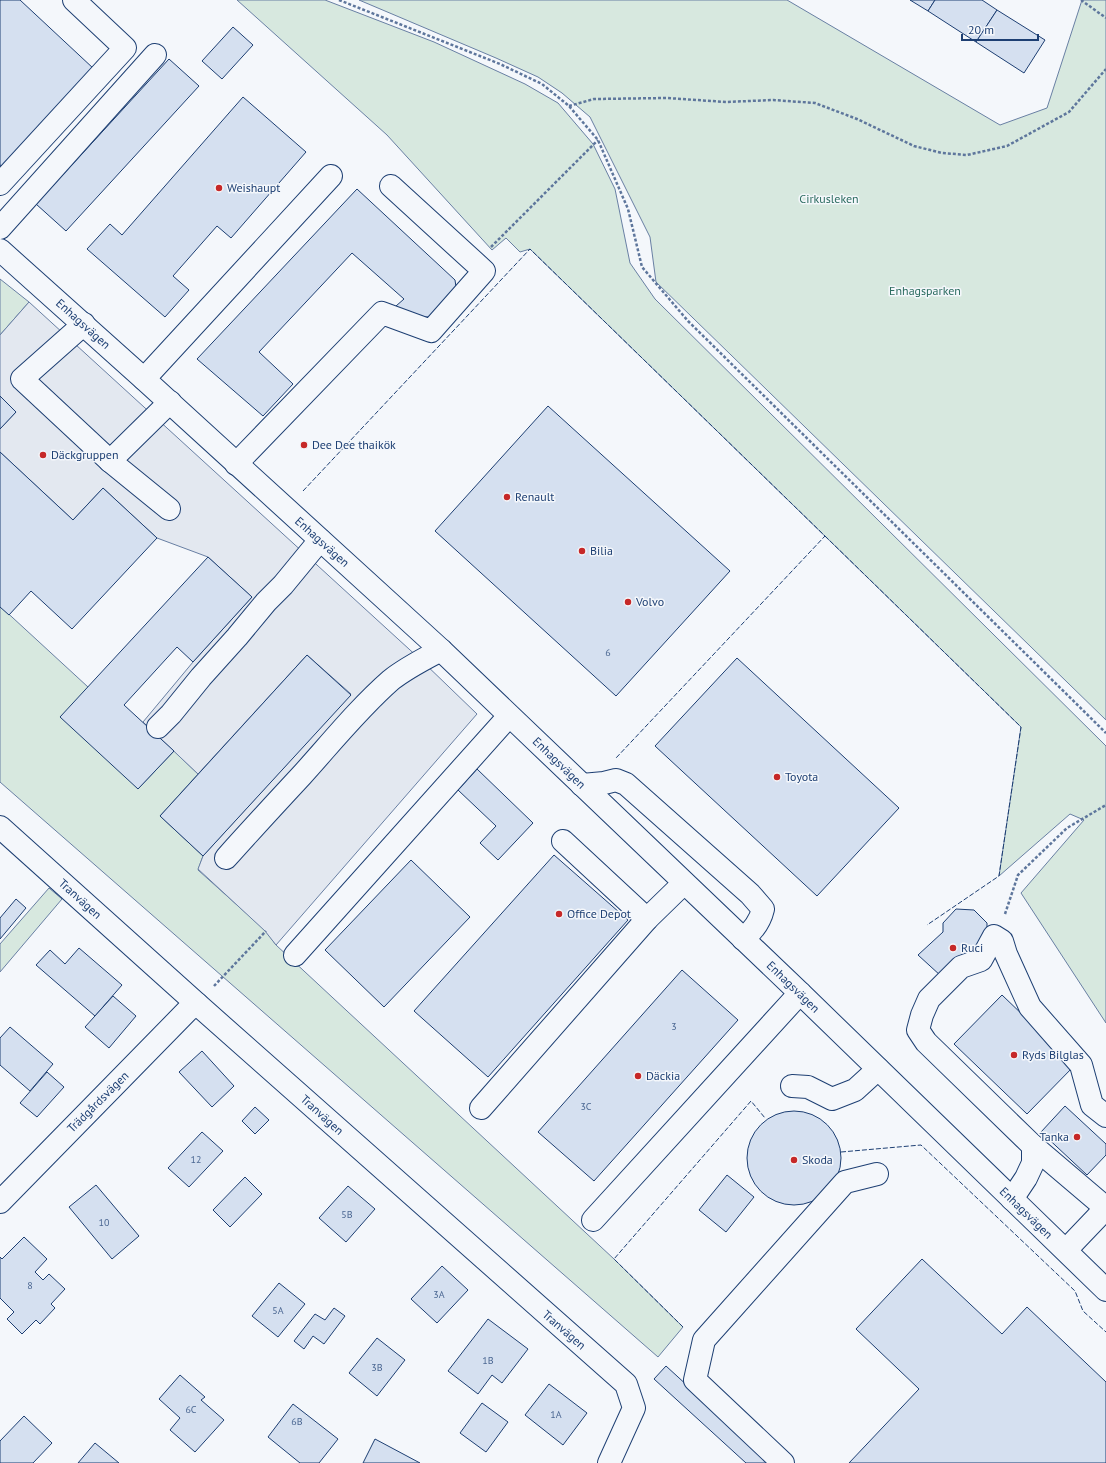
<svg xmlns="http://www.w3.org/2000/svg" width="1106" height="1463" viewBox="0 0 1106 1463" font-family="'PT Sans',sans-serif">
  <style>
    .green { fill: #d7e8df; stroke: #687fa3 }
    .parking { fill: #e3e8f0; stroke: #687fa3 }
    .building { fill: #d5e0f0; stroke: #1d3f73 }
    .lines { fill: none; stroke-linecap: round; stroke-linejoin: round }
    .minor-casing { stroke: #1d3f73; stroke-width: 24 }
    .path { stroke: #5e769c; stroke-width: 2.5; stroke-dasharray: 3 2; stroke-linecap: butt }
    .minor { stroke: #f4f7fb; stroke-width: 22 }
    .fence { stroke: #1d3f73; stroke-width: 1; stroke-dasharray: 5 2; stroke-linecap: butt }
    .poi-dot { fill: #c62828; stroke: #f4f7fb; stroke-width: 1.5 }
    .labels { text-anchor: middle; stroke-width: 3; stroke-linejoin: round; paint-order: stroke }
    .number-label { font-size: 10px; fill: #4b6792 }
    .poi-label { font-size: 12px; fill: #1d3f73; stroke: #f4f7fb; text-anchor: start }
    .park-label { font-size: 12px; fill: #2c6c60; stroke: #f4f7fb }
    .street-label { font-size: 12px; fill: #1d3f73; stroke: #f4f7fb }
  </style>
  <rect width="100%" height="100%" fill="#f4f7fb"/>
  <g class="green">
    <path d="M237,0h88l109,42 91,42 33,19 35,41 22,45 15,74 25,36 451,447v277l-85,-130 63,-73 -14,-6 -71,62 22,-149 -491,-478 -10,3 -14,-14 -14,12 -105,-115z"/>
    <path d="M359,0h428l213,125 47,-17 35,-108h24v720l-450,-438 -6,-45 -60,-120 -28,-24 -24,-16 -42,-19z"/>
    <path d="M0,279l29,23 -29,33z"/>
    <path d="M0,606l88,81 50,102 36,-38 24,23 -38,42 43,40 -5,14 68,61 10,14 338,314 69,68 -25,30 -658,-575z"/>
    <path d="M49,888l13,11 -62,73v-28z"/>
  </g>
  <path class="parking" d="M29,302l392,358 56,54 -201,231 -11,-14 -67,-62 5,-13 148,-162 -44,-39 -109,119 -55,-52 50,-60 59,-65 -44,-40 -51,-19 -54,-50 -30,32 -73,-68v-23l16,-17 -16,-16v-61z"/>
  <g class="building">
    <path d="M0,0h20l74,69 -91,98 -3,-2z"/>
    <path d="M910,0h25l-7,11z"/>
    <path d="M935,0h47l15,10 -21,32 -48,-31z"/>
    <path d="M997,10l48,30 -21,33 -48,-31z"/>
    <path d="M233,27l20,18 -31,34 -20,-18z"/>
    <path d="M169,59l30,27 -133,145 -30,-27z"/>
    <path d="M243,97l63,55 -75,86 -14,-12 -44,50 16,14 -24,27 -78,-68 23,-25 12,11z"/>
    <path d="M357,189l98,91 2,14 -20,23h-29l-12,-11 8,-7 -52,-46 -93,99 34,32 -30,32 -66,-57z"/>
    <path d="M0,396l16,16 -16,17z"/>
    <path d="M548,406l182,165 -114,125 -181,-165z"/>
    <path d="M0,452l73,68 30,-32 54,50 -85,91 -41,-38 -22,24 -9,-8z"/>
    <path d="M208,557l44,40 -59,65 -16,-15 -53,58 50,46 -36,38 -78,-72z"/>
    <path d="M307,655l44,40 -148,161 -43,-40z"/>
    <path d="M737,658l162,150 -82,88 -162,-150z"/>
    <path d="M477,769l56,54 -35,37 -18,-17 16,-17 -38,-36z"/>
    <path d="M554,855l74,65 -140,157 -74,-66z"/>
    <path d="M411,860l59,57 -86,90 -59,-57z"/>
    <path d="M16,899l10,9 -26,31v-21z"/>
    <path d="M956,909l18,1 13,13v18l-14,13 -12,1 -20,21 -23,-21 25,-23v-9z"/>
    <path d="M79,948l43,37 -27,31 -59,-51 14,-15 15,14z"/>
    <path d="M682,970l56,50 -144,161 -56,-49z"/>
    <path d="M1002,995l73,70 -48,49 -73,-70z"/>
    <path d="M113,996l23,20 -27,32 -24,-21z"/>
    <path d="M10,1027l43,37 -23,27 -30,-26v-27z"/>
    <path d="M202,1051l32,35 -22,21 -33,-35z"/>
    <path d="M47,1072l17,15 -27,30 -17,-14z"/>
    <path d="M1065,1106l41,38v11l-19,20 -46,-43z"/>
    <path d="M255,1107l14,13 -14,14 -13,-13z"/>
    <circle cx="794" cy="1158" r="47"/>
    <path d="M202,1132l21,19 -34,36 -21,-19z"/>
    <path d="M727,1175l27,22 -28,35 -27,-22z"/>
    <path d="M245,1177l17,17 -32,33 -17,-17z"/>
    <path d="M96,1185l43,51 -27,23 -43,-52z"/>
    <path d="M348,1186l27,23 -29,33 -27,-24z"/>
    <path d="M24,1237l23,22 -12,13 8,8 6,-6 16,15 -14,15 4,4 -15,16 -4,-4 -14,14 -15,-15 7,-7 -14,-14v-41l2,2z"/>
    <path d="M922,1259l80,75 25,-27 79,75v81h-257l70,-74 -63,-60z"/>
    <path d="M442,1266l26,24 -31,33 -26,-24z"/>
    <path d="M279,1283l26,21 -27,33 -26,-21z"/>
    <path d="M334,1308l11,8 -21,28 -11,-8 -9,13 -10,-8 21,-27 10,6z"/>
    <path d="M488,1319l40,30 -26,34 -10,-8 -14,19 -30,-23z"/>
    <path d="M377,1338l28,22 -28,36 -28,-23z"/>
    <path d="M666,1366l106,97h-26l-92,-84z"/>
    <path d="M180,1375l25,22 -4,3 23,20 -29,32 -25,-22 10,-12 -21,-19z"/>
    <path d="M549,1384l38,29 -24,32 -38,-30z"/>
    <path d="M482,1403l26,19 -22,30 -26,-19z"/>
    <path d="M293,1404l45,35 -19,24h-19l-32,-26z"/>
    <path d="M24,1416l28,27 -19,20h-33v-22z"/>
    <path d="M375,1439l45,24h-57z"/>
    <path d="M95,1443l24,20h-41z"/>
  </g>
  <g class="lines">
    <defs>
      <g id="minor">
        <path d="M0,184l125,-136 -51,-48"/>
        <path d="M0,228l155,-173"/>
        <path d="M0,250l144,129 297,271 359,343 306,297"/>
        <path d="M84,324l-62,55 88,82 59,48"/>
        <path d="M144,379l187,-203"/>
        <path d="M110,461l60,-59"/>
        <path d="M236,464l146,-151 49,18 53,-60 -93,-85"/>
        <path d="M158,727l13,-13 30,-37 36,-40 29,-35 17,-17 37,-45"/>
        <path d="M582,785l22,-2 12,-3 10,4 124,110 13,15c-3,13 -10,22 -20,30"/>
        <path d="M0,827l197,177 429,380 8,24 -25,55"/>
        <path d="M563,841l84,78"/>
        <path d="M226,858c25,-28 50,-55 76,-83 29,-32 56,-66 89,-95 15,-12 33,-21 50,-30"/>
        <path d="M295,955l214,-239"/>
        <path d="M792,1086l16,1 24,12 23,-9 23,-21"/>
        <path d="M481,1108l166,-189 37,-36"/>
        <path d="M1106,1116l-14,-11 -11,-40 -51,-58 -24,-53 -4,-13 -8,-5 -13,24 -20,7 -32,32 -7,16 -4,15 8,12 107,104 73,62"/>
        <path d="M1012,1199l14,-21 7,-15v-17"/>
        <path d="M0,1202l188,-192 9,-6"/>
        <path d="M593,1220l207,-227"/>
        <path d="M1066,1250l40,-42"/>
        <path d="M783,1463l-88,-83 9,-40 141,-158 32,-8"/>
      </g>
    </defs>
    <use href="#minor" class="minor-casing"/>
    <g class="path">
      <path d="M339,0l161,64 42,20 27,22 29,34 30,69 14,58 46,54 418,412"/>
      <path d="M1081,0l25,18"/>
      <path d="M569,106l25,-7 73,-1 59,4 47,-2 42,3 42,16 57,27 28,7 25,2 40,-9 62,-34 37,-43"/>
      <path d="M491,247l107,-107"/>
      <path d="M1005,914l13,-39 49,-47 39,-23"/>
      <path d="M214,986l52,-55"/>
    </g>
    <use href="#minor" class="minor"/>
    <g class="fence">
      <path d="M303,491l227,-242 295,287 -209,222"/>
      <path d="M825,536l196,191 -22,149 -72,49"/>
      <path d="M841,1152l80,-7 154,146 8,20 23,21"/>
      <path d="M683,1327l-69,-68 137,-158 14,17"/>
    </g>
  </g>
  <g class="poi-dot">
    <circle cx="219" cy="188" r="4"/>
    <circle cx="304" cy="445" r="4"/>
    <circle cx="43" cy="455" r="4"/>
    <circle cx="507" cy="497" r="4"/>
    <circle cx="582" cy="551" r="4"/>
    <circle cx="628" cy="602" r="4"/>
    <circle cx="777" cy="777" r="4"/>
    <circle cx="559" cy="914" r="4"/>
    <circle cx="953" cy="948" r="4"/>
    <circle cx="1014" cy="1055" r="4"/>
    <circle cx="638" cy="1076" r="4"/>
    <circle cx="1077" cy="1137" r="4"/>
    <circle cx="794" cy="1160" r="4"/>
  </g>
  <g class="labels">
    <g class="number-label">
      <text x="608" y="656">6</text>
      <text x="674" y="1030">3</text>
      <text x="586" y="1110">3C</text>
      <text x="196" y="1163">12</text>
      <text x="347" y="1218">5B</text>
      <text x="104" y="1226">10</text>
      <text x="30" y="1289">8</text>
      <text x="439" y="1298">3A</text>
      <text x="278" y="1314">5A</text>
      <text x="488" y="1364">1B</text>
      <text x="377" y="1371">3B</text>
      <text x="191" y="1413">6C</text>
      <text x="556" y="1418">1A</text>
      <text x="297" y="1425">6B</text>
    </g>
    <g class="poi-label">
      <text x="227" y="192">Weishaupt</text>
      <text x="312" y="449">Dee Dee thaikök</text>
      <text x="51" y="459">Däckgruppen</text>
      <text x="515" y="501">Renault</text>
      <text x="590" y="555">Bilia</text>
      <text x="636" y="606">Volvo</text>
      <text x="785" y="781">Toyota</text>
      <text x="567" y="918">Office Depot</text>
      <text x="961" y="952">Ruci</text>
      <text x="1022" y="1059">Ryds Bilglas</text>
      <text x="646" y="1080">Däckia</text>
      <text x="1069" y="1141" text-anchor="end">Tanka</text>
      <text x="802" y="1164">Skoda</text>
    </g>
    <g class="park-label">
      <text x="829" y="203">Cirkusleken</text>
      <text x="925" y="295">Enhagsparken</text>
    </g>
    <g class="street-label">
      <text transform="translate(83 324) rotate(42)" y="4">Enhagsvägen</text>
      <text transform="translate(322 542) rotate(42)" y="4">Enhagsvägen</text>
      <text transform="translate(559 763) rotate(44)" y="4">Enhagsvägen</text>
      <text transform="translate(80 899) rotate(42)" y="4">Tranvägen</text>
      <text transform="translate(793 987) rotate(44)" y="4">Enhagsvägen</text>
      <text transform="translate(98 1102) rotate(-45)" y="4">Trädgårdsvägen</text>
      <text transform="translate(322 1115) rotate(42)" y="4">Tranvägen</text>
      <text transform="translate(1026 1213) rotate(44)" y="4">Enhagsvägen</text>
      <text transform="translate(564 1330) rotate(41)" y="4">Tranvägen</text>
    </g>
  </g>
  <path d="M962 34v6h76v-6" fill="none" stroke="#1d3f73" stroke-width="2"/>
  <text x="968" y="34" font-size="12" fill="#1d3f73" stroke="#f4f7fb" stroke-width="3" paint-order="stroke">20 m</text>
</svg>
